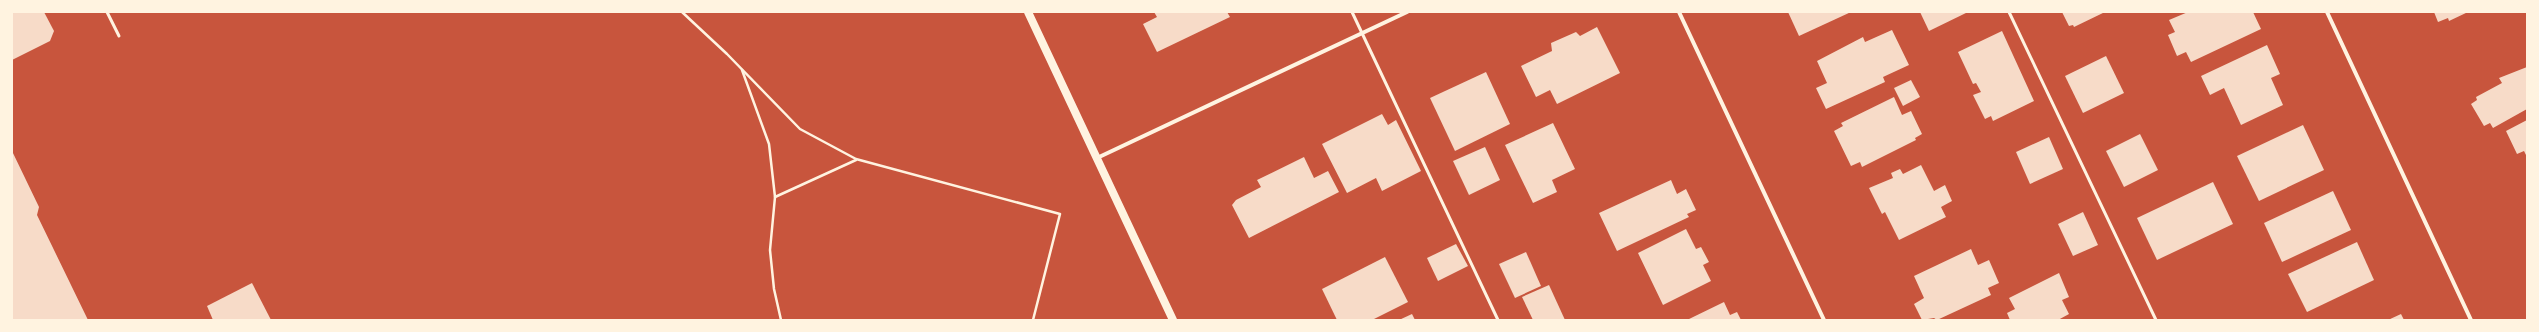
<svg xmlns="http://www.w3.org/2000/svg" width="2539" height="332" viewBox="0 0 2539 332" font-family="'Nunito Sans',sans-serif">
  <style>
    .building { fill: #f7dbc8 }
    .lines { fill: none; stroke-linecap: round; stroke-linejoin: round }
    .path { stroke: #fff3e0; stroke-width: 2.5 }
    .service { stroke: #fff3e0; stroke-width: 3 }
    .minor { stroke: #fff3e0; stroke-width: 4 }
    .secondary { stroke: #fff3e0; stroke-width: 8 }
  </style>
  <rect width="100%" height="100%" fill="#c8553d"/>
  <g class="building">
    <path d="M12,12h32l10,19 -4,10 -38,19z"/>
    <path d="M1154,12h73l3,5 -73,35 -14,-28 14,-7z"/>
    <path d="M1788,12h63l-52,24z"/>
    <path d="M1920,12h48l-39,19z"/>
    <path d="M2062,12h43l-31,15 -1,-2 -4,1z"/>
    <path d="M2188,12h65l8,17 -70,33 -5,-10 -9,4 -9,-21 7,-3 -6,-12z"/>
    <path d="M2434,12h34l-19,9 -1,-3 -10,4z"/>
    <path d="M1597,27l23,46 -63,31 -7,-14 -14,7 -15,-31 31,-15 -1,-8 25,-11 4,4z"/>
    <path d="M1892,30l17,35 -26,12 2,5 -59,27 -10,-21 11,-5 -10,-22 46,-24 2,5z"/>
    <path d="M2002,31l32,70 -41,20 -2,-5 -6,3 -12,-24 8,-3 -5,-9 -3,1 -15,-32z"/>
    <path d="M2267,45l13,29 -9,4 12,27 -42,20 -17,-37 -14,7 -9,-19z"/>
    <path d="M2106,56l18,37 -41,20 -18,-37z"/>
    <path d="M2527,67v42l-34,19 -3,-5 -6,3 -13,-22 6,-4 -1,-3 26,-14 -3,-5z"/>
    <path d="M1486,72l24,52 -55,27 -25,-53z"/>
    <path d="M1911,80l9,17 -17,9 -9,-18z"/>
    <path d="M1894,97l8,18 9,-4 11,23 -7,4 1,2 -54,27 -2,-5 -9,4 -17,-35 9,-5 -2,-3z"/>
    <path d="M1382,114l6,11 8,-5 25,51 -39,20 -6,-13 -29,15 -25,-49z"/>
    <path d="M2527,120v37l-3,-6 -7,3 -11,-23z"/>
    <path d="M1553,123l22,46 -23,11 5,12 -24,11 -28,-58z"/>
    <path d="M2303,125l21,45 -65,31 -22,-45z"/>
    <path d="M2140,134l18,36 -34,17 -18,-36z"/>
    <path d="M2049,137l14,32 -33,15 -14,-32z"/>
    <path d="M1485,147l15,33 -31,15 -16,-34z"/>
    <path d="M12,151l27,56 -2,8 51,105h-76z"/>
    <path d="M1304,157l10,21 14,-7 11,21 -90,46 -17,-33 4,-5 25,-13 -4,-7z"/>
    <path d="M1921,165l13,26 11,-6 7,16 -11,6 5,10 -47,23 -14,-28 -3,2 -13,-26 24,-10 -2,-5 9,-4 3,5z"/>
    <path d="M1671,180l6,14 9,-5 10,21 -9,4 2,3 -72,34 -18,-38z"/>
    <path d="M2213,182l20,42 -76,36 -20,-42z"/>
    <path d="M2333,191l18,39 -69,32 -18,-39z"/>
    <path d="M2083,212l15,33 -25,11 -15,-32z"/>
    <path d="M1686,229l10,20 5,-2 8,15 -6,3 8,16 -48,24 -25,-52z"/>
    <path d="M2357,242l17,38 -67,32 -19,-38z"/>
    <path d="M1456,244l12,22 -30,15 -11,-23z"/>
    <path d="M1971,249l7,16 11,-5 10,23 -11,5 3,7 -54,25 -3,-2 -12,2 -8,-16 10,-6 -10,-22z"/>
    <path d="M1526,252l15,34 -26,12 -16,-34z"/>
    <path d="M1385,257l23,45 -36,18h-35l-15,-31z"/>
    <path d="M2059,273l10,24 -7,3 7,14 -11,6h-48l-3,-7 8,-4 -6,-11z"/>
    <path d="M252,283l19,37h-58l-6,-14z"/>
    <path d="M1549,285l16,35h-32l-11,-23z"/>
    <path d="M1724,302l6,13 7,-3 4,8h-54z"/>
    <path d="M1412,314l3,6h-16z"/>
    <path d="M2401,314l3,6h-16z"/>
  </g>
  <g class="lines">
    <g class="path">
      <path d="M682,12l45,42 73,75 56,30 204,55 -27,106"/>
      <path d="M742,70l27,74 6,53 -5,53 4,39 7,31"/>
      <path d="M775,197l81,-37"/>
    </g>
    <g class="service">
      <path d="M107,12l12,24"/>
      <path d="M1352,12l146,308"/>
      <path d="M2009,12l147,308"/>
    </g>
    <g class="minor">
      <path d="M1679,12l145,308"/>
      <path d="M2327,12l144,308"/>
      <path d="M1097,158l310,-146"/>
    </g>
    <path class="secondary" d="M1028,12l145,308"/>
  </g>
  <rect width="2539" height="332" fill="none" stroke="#fff3e0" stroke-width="26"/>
</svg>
